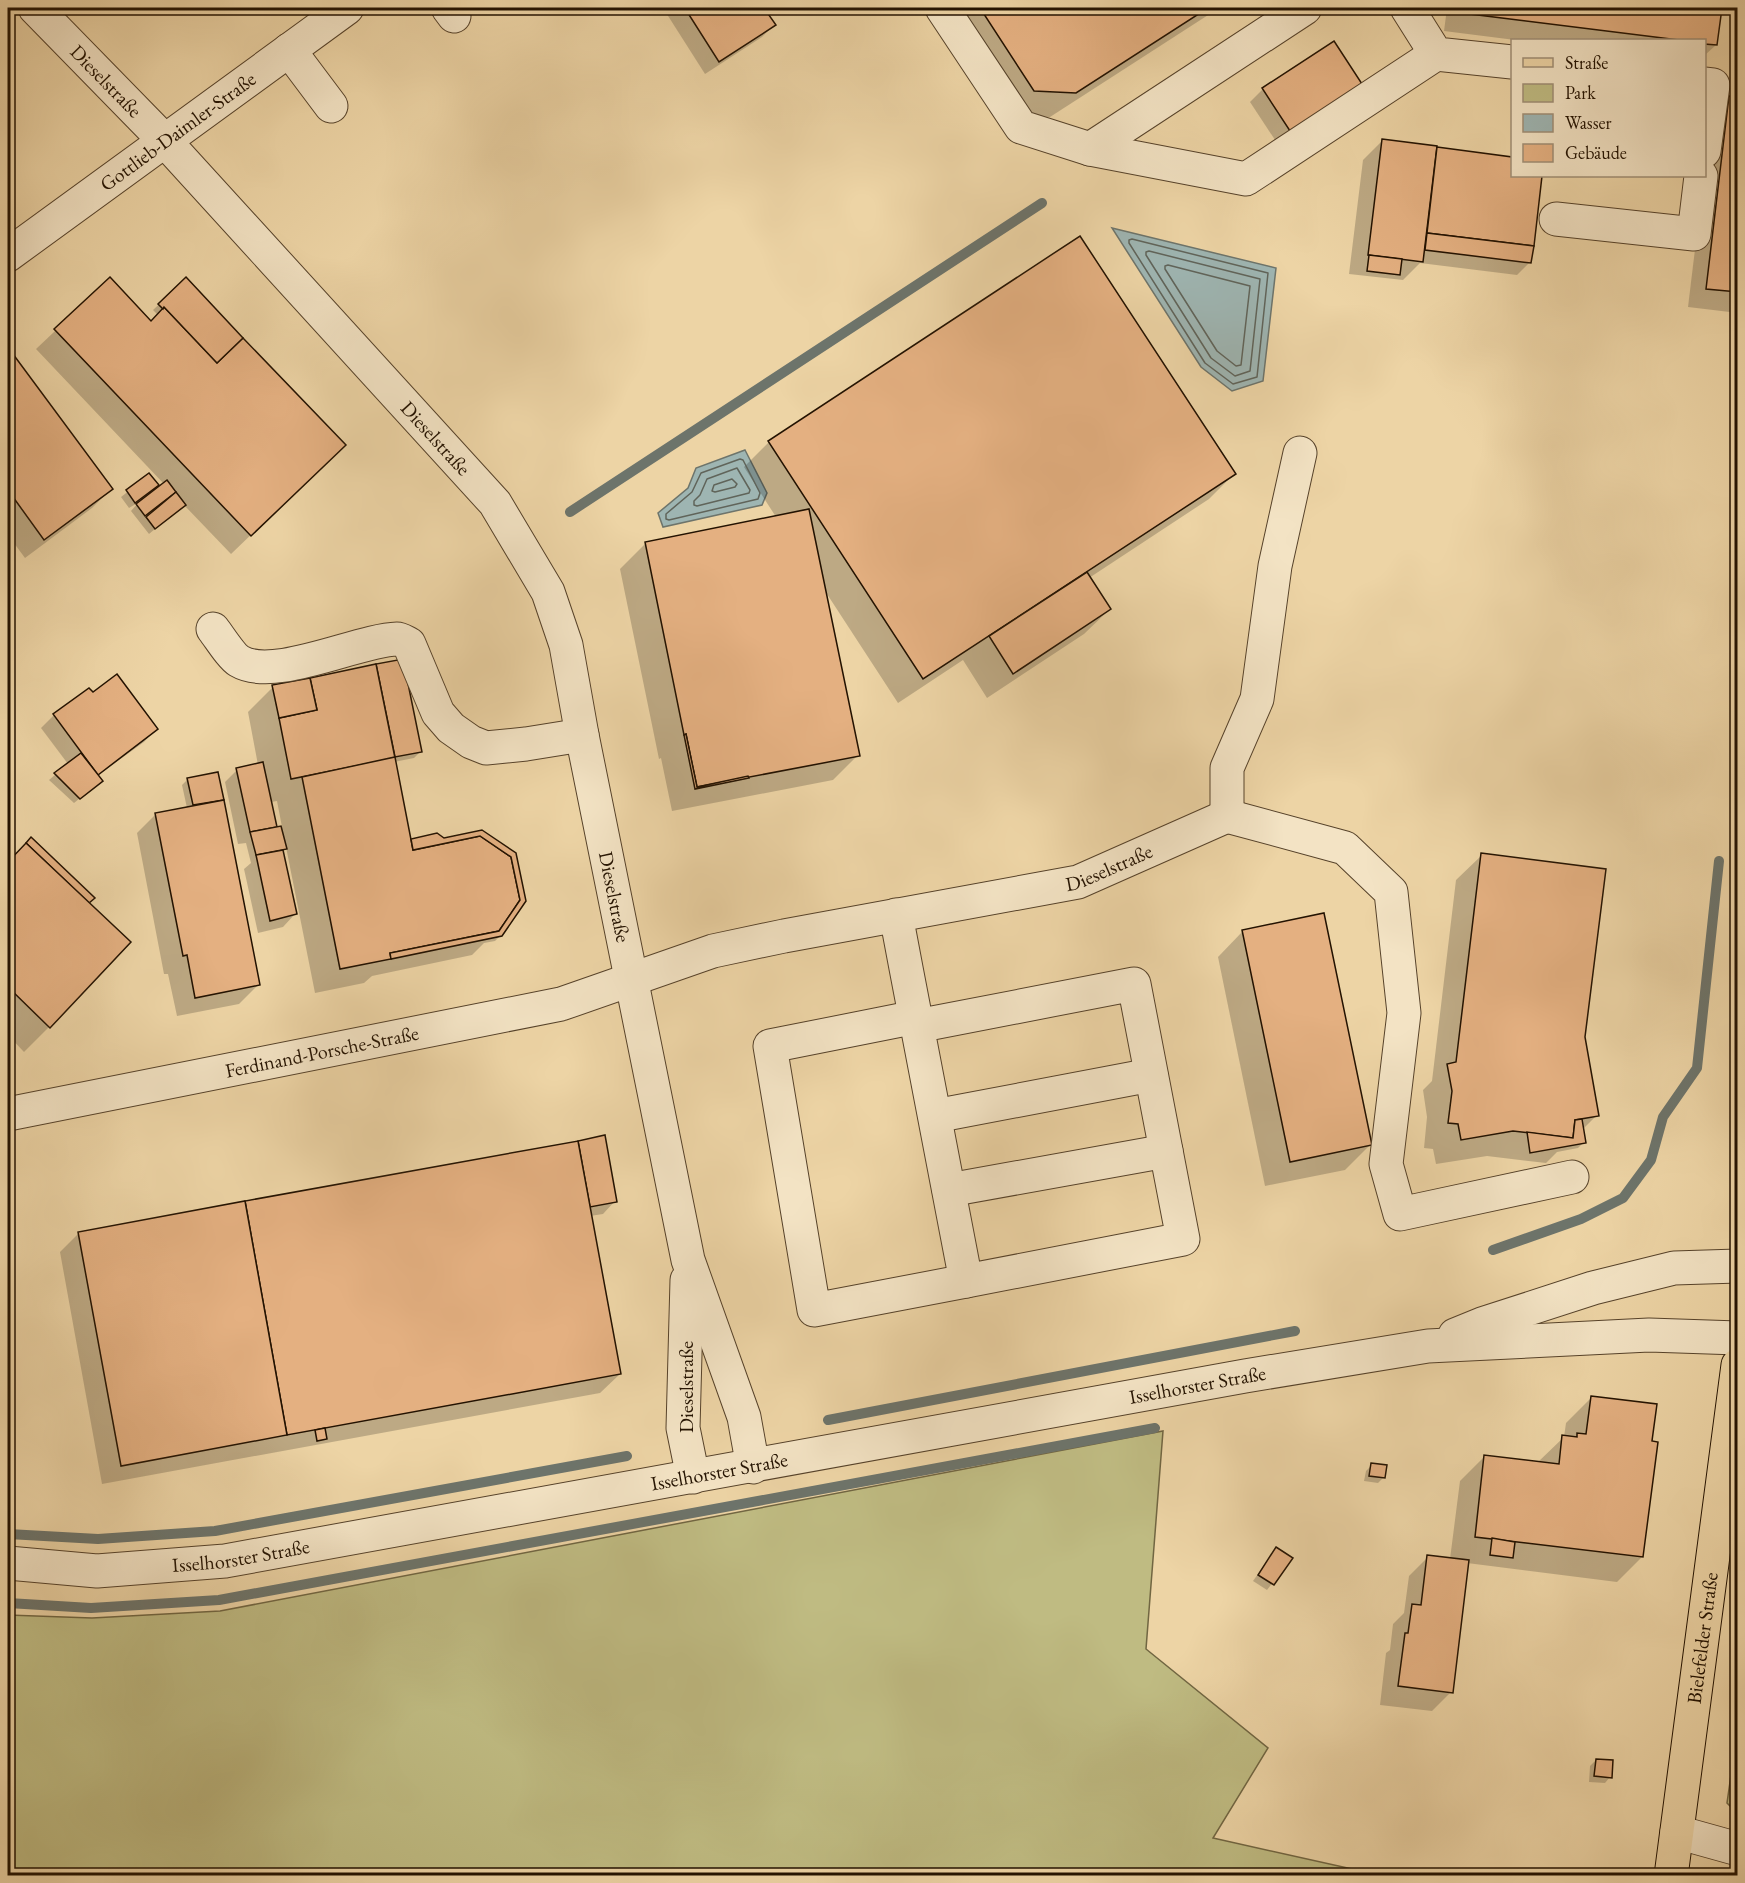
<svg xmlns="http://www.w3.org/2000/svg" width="1745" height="1883" viewBox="0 0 1745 1883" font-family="'EB Garamond',serif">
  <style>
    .green { fill: #bfbb82; stroke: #716642; stroke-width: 1.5 }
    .water { fill: #9eb5b2; stroke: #6d746b; stroke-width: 1.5 }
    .shadow { fill: #0003; fill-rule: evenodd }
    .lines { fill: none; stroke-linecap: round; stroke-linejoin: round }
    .shore { stroke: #60645a; stroke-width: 1.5 }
    .stream { stroke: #6d746b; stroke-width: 10 }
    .building { fill: #e4b081; stroke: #231201; stroke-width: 1.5 }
    .minor-casing { stroke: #56422a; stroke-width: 35 }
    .major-casing { stroke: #231201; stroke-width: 35 }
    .minor { stroke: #f3e3c4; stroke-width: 33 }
    .major { stroke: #edd4a5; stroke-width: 33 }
    .labels { text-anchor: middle; stroke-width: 4.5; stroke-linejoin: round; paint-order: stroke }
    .street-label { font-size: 20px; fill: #231201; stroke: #f3e3c4 }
  </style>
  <rect width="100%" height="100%" fill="#edd4a5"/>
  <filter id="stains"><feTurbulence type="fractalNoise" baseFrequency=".00333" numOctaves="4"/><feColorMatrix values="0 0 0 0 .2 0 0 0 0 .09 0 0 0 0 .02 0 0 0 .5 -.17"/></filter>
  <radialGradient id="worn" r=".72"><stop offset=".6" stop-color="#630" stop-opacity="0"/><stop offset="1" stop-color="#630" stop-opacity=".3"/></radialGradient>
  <g class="green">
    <path d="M1163,1431l-17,218 122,99 -55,90 166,37h-1371v-260l84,3 128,-7z"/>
    <path d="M1737,1733v80l-10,-10z"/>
  </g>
  <g class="water">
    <path d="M1112,228l164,40 -13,113 -31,10 -31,-24z"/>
    <path d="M745,450l22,43 -5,12 -99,22 -5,-14 30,-25 8,-20z"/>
  </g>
  <g class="shadow">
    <path d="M663,8h100l11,17 -12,12 -57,37z"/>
    <path d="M938,8h281l-169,109 -42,-1z"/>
    <path d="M1447,8h273l-4,37 -12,11v-16h-189l-71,-9z"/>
    <path d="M1263,89l86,10 -70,47 -29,-44z"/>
    <path d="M1730,98l8,1v214l-50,-6 23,-190z"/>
    <path d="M1382,141l130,17v18h28l-10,86 -13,13 -97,-12 -17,17 -54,-6 14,-114z"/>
    <path d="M110,279l41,44 7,-8 -5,-5 33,-31 139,185 -94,90 -47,-49 -35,29 -18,-23 8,-9 -10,6 -8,-11 28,-22 10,13 5,-4 -128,-135z"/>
    <path d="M10,352l101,137 -19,19 -67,50 -17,-23v-181z"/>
    <path d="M769,442l465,32 -25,25 -120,79 21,31 -26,25 -97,64 -24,-38 -65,43 -73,-112 33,164 -25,25 -161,31 -11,-53 -2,1 -39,-190 25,-25 131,-27 -32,-50z"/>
    <path d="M402,661l18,91 -6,6 -20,4 16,80 2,-2 89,95 -6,6 -11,2 -12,12 -100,21 -8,7 -49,10 -29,-146 -4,4 13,63 -12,13 -25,6 -14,-64 7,-6 -5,-20 -8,1 -13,-62 12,-12 21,-5 -10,-53 25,-25zM277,801l5,26 -6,1 -5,-26z"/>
    <path d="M89,690l3,4 64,35 -12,13 -47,34 4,5 -27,22 -25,-23 19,-16 -27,-36 13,-13z"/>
    <path d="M217,773l41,212 -19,19 -62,12 -9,-42h-4l-27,-141 19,-19 31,-6 -5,-23 6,-6z"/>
    <path d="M31,839l56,64 -38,124 -25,25 -16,-17v-172z"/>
    <path d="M1482,855l115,260 -15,15 2,12 -6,6 -21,4 -11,11 -59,-7 -51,8 -3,-15 -9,-1 3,-31 -4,-27 9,-9 24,-201z"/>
    <path d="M1243,931l127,214 -25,25 -80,16 -47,-229z"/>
    <path d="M615,1201l-12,13 -13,2 30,158 -20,19 -498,91 -42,-232 19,-19z"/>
    <path d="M1591,1398l59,44 -8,115 -25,25 -150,-19 -16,129 -19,19 -52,-6 6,-52 4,-3 3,-26 11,-11 5,-37 19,-19 22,2 10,-78 25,-25 53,6 26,-25 2,-14z"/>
    <path d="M1372,1465l12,12 -6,6 -14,-2 2,-10z"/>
    <path d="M1276,1549l15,10 -24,31 -14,-9z"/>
    <path d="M1596,1760l14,17 -5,6 -16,-1 1,-16z"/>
  </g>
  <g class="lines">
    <g class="shore">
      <path d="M1132,239l136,34 -11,104 -24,7 -28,-21 -76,-120v-3z"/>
      <path d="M1149,251l111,28 -10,92 -15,5 -24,-18 -65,-103v-3z"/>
      <path d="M1168,265l82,21 -9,79 -5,1 -19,-15 -52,-82v-3z"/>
      <path d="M740,459l3,1 17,33 -2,6 -89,21 -3,-1v-5l26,-22 9,-19z"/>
      <path d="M737,468l13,22 -1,3 -52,13 -3,-1v-4l6,-6 7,-16z"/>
      <path d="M732,479l5,5 -2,3 -20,5 -3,-1 2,-6z"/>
    </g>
    <g class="stream">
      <path d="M570,512l472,-309"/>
      <path d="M1493,1250l88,-31 42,-21 28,-38 12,-43 34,-49 22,-207"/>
      <path d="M828,1420l467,-89"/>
      <path d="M8,1534l90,5 117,-8 412,-75"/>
      <path d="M8,1603l83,5 128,-8 936,-172"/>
    </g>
  </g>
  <g class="building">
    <path d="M690,8h74l12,17 -57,37 -33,-52z"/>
    <path d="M980,8h228l-132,85 -42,-2z"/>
    <path d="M1462,8h260l-5,37 -13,-1v-4h-25l-217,-27z"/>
    <path d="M1334,41l30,46 -72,47 -30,-46z"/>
    <path d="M1729,96l9,1v195l-32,-3z"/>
    <path d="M1382,139l55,7 -14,116 -55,-7z"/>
    <path d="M1437,147l75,10v19h30l-8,70 -107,-13z"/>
    <path d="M1427,233l107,13 -3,17 -106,-13z"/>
    <path d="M1080,236l156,238 -313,205 -155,-238z"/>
    <path d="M1369,255l33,4 -2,16 -33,-4z"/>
    <path d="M110,277l41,44 13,-14 53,56 26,-25 103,107 -95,91 -197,-207z"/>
    <path d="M186,277l57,61 -26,25 -53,-56 -1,2 -5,-5z"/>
    <path d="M10,350l103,139 -69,51 -36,-50v-138z"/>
    <path d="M149,473l10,12 -24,18 -9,-13z"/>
    <path d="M167,480l9,12 -31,24 -9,-12z"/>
    <path d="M176,492l10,13 -31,24 -9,-12z"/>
    <path d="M809,509l51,247 -163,31 -11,-53 -2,1 -39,-193z"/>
    <path d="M1087,572l24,37 -98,65 -24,-38z"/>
    <path d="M403,659l19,93 -27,5 -19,-93z"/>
    <path d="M376,664l19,94 -104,21 -12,-61 38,-8 -7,-32z"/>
    <path d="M117,674l41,55 -60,46 -45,-61 36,-26 4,4z"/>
    <path d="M310,678l7,32 -38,8 -7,-33z"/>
    <path d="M686,734l11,53 51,-11 1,2 -54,11 -11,-54z"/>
    <path d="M81,753l22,28 -23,18 -26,-26z"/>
    <path d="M395,757l18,93 67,-14 31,21 9,43 -21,31 -109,22 1,6 -51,10 -38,-192z"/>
    <path d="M263,762l14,65 -27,5 -14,-64z"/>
    <path d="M218,772l6,28 -31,5 -6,-27z"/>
    <path d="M224,800l36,185 -65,13 -8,-43 -4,1 -28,-143z"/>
    <path d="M281,826l6,23 -31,6 -6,-23z"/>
    <path d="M482,830l34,23 10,48 -24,35 -111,23 -1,-6 109,-22 21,-31 -9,-43 -31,-21 -67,14 -2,-11 26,-6 7,5z"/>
    <path d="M31,837l64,61 -6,5 -63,-60z"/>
    <path d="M26,843l105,99 -81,86 -42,-41v-125z"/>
    <path d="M283,850l14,64 -27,7 -14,-66z"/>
    <path d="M1481,853l125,16 -21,168 14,79 -24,4 -2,18 -60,-7 -52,9 -3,-16 -10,-1 4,-32 -5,-27 9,-2z"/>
    <path d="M1324,913l48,232 -82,17 -48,-232z"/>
    <path d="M1582,1119l4,24 -56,10 -3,-21 46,6 2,-18z"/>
    <path d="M605,1135l12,67 -27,5 -12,-66z"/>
    <path d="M578,1141l43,233 -334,61 -42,-234z"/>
    <path d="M245,1201l42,234 -166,31 -43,-234z"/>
    <path d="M1591,1396l66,8 -5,37 6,1 -15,115 -168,-20 9,-82 75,9 3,-29 15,2v-4l9,1z"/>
    <path d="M325,1428l2,11 -10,2 -2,-11z"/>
    <path d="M1371,1463l16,2 -2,13 -16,-2z"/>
    <path d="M1492,1538l23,4 -2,16 -23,-3z"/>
    <path d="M1276,1547l17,11 -19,27 -16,-10z"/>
    <path d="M1427,1555l42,5 -16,133 -55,-7 7,-53h3l4,-29 9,1z"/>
    <path d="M1596,1759l17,1 -1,18 -18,-2z"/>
  </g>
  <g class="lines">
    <defs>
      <g id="minor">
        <path id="s1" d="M35,8l129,132 331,363 53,89 18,53 16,90 106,525 56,157 9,50"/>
        <path d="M448,8l6,8"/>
        <path d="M942,8l79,119 69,22 156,30 190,-125"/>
        <path d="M1407,8l29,46 76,8"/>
        <path d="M289,50l42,56"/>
        <path d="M1704,84l9,1 -9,66"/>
        <path d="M1090,149l215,-141"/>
        <path d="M1556,219l138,15 7,-58"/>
        <path id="s2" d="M8,255l339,-247"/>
        <path d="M213,629c7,9 18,27 26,32 35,21 119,-21 158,-22 4,0 8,3 12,5l29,69 13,15 20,14 15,6 40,-4 56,-9"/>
        <path d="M1227,816l118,32 46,44 13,121 -18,151 14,50 172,-37"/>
        <path d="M1227,816v-48l30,-69 18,-133 25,-113"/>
        <path d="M896,915l10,53 60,313 217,-42 -49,-255 -217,42"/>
        <path d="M916,1017l-146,29 44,264 152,-29"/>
        <path id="s3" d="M8,1114l553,-110 152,-53 71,-15 294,-54 149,-66"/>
        <path d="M935,1116l216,-41"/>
        <path d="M949,1190l217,-39"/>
        <path d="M687,1280l-4,148 10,49"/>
        <path d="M1455,1335l27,-11 111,-36 81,-20 64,-2"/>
        <path id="s4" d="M8,1563l89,8 128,-10 1020,-185 183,-30 221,-11 89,3"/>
        <path d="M1677,1832l61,17"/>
      </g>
      <g id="major">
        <path id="s5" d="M1671,1876l67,-511"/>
      </g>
    </defs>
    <use href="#minor" class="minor-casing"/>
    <use href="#major" class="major-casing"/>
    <use href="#minor" class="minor"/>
    <use href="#major" class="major"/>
  </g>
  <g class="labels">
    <g class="street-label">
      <text dy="7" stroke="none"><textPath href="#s1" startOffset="102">Dieselstraße</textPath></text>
      <text dy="7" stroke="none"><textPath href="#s2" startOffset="210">Gottlieb-Daimler-Straße</textPath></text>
      <text dy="7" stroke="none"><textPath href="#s1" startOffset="588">Dieselstraße</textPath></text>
      <text dy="7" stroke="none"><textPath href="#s3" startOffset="1130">Dieselstraße</textPath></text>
      <text dy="7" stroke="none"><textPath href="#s1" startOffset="1092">Dieselstraße</textPath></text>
      <text dy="7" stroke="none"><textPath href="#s3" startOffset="320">Ferdinand-Porsche-Straße</textPath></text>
      <text dy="7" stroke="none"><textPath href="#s4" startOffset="1206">Isselhorster Straße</textPath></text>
      <text transform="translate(686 1387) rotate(-90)" y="7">Dieselstraße</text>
      <text dy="7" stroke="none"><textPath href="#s4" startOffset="720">Isselhorster Straße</textPath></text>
      <text dy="7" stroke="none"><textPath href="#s4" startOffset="234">Isselhorster Straße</textPath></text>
      <text dy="7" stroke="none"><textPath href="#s5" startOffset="240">Bielefelder Straße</textPath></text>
    </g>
  </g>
  <rect width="1745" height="1883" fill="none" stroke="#edd4a5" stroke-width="30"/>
  <rect x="9" y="9" width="1727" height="1865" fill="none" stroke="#231201" stroke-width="3"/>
  <rect x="15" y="15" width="1715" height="1853" fill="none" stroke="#231201" stroke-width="1.5"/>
  <rect x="1511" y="39" width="195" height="138" fill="#f3e3c4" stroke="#a08f76" stroke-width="1.5"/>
  <rect x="1523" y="58" width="30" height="9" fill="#edd4a5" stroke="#a08f76" stroke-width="1.5"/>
  <text x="1565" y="69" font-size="18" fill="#231201">Straße</text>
  <rect x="1523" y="84" width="30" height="18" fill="#bfbb82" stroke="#a08f76" stroke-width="1.5"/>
  <text x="1565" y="99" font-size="18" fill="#231201">Park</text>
  <rect x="1523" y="114" width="30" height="18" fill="#9eb5b2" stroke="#a08f76" stroke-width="1.5"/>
  <text x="1565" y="129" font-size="18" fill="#231201">Wasser</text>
  <rect x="1523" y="144" width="30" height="18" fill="#e4b081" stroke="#a08f76" stroke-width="1.5"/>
  <text x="1565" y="159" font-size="18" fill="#231201">Gebäude</text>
  <rect width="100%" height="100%" filter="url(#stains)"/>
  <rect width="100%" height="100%" fill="url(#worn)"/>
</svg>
